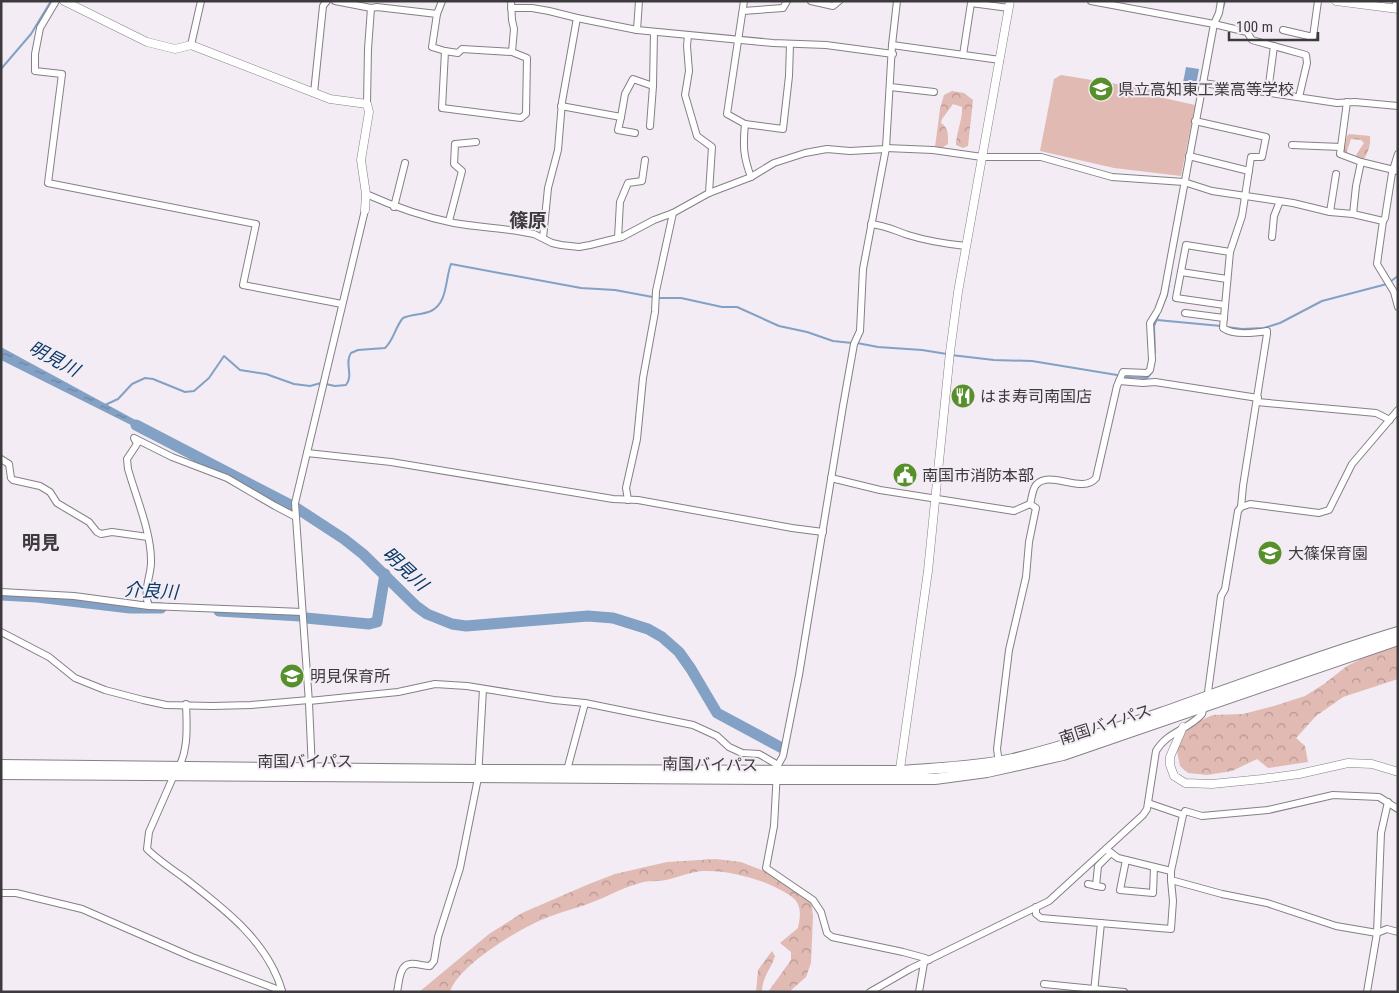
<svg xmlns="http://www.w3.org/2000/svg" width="1399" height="993" viewBox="0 0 1399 993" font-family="'Roboto Condensed','Noto Sans JP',sans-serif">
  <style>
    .forest { fill: url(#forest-crowns) }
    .pitch { fill: #e0bab3 }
    .water { fill: url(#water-ripples) }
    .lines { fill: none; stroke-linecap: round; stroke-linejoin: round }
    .stream { stroke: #82a1c5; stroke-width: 2 }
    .river { stroke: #82a1c5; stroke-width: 11 }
    .minor-casing { stroke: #857f86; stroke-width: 8 }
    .tertiary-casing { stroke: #857f86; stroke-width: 9 }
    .trunk-casing { stroke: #857f86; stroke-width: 12 }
    .minor { stroke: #fff; stroke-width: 6 }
    .tertiary { stroke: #fff; stroke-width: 8 }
    .trunk { stroke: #fff; stroke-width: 10 }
    .labels { text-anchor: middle; stroke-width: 4; stroke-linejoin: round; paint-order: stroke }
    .poi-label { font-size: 16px; fill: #3d3a3d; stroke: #f3ecf4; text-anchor: start }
    .street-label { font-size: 16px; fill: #3d3a3d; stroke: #f3ecf4 }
    .water-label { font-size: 18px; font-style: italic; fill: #093967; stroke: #f3ecf4 }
    .quarter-label { font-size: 19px; font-weight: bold; fill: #3d3a3d; stroke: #f3ecf4 }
  </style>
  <defs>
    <pattern id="forest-crowns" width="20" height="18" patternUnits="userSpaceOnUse" patternTransform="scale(1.25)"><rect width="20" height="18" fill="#e0bab3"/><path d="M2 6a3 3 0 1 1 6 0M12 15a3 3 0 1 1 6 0" fill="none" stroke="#b79893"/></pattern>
    <pattern id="water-ripples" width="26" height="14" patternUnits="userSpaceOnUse" patternTransform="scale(1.25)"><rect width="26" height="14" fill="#82a1c5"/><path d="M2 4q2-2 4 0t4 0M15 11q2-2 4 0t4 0" fill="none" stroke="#6c84a1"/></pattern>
  </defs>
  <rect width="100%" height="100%" fill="#f3ecf4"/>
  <g class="forest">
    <path d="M952,91l12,2 9,7 -5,46 -5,2 -7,-3c0,-13 7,-25 6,-38l-9,-3 -11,15 -1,4c8,5 7,13 7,21l-8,5 -5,-2 5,-38 4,-14z"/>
    <path d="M1349,134l21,2c1,8 -2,18 -7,24l-5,-2 -2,-3 8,-12 -3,-3 -10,-1 -5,15 -3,-1 4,-17z"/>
    <path d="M1398,646v33l-55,18 -27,19 -20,22 9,8 3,16 -40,6 -11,-9 -25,12 -25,4 -19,-2 -8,-7 -3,-15 5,-15 10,-12 21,-9 30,-1 31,-8 31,-10 19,-12 23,-18 22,-11z"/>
    <path d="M716,859l25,3 44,17 17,9 9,10 2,18 -2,47 -5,14 -17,15h-21l23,-32v-8l-11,-9 18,-15c6,-27 -2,-30 -25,-42 -20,-9 -48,-16 -70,-15 -13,1 -24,6 -37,9 -8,2 -17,0 -26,3 -15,4 -28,11 -42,17 -19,8 -39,12 -57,20 -25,11 -83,46 -91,72h-31l70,-58 33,-21 67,-29 26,-10 52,-12z"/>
    <path d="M772,951l3,5c-4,13 -13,21 -13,36h-6l2,-22z"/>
  </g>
  <path class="pitch" d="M1061,75l99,16 -1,6 36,8 -14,71 -67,-8 -74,-17 14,-72z"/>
  <g class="water">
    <path d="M1186,67l13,2 -4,21 -13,-2z"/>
    <path d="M1,347l151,82 -5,4 -146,-73z"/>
  </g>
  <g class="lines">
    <g class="stream">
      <path d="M1223,8l2,-7"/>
      <path d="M1,69l30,-35 20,-33"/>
      <path d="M1,113v12"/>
      <path d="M1161,309l6,-14 4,-24"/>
      <path d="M1157,320l64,6"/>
      <path d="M1227,327l15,2 22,-1 16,-5 42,-22 65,-17 11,-8"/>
      <path d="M857,343l21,4 44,3 25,4"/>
      <path d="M1155,353l-1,-27 5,-12"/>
      <path d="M951,355l43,5 38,1 85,14"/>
      <path d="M1126,377l21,1 5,-6"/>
      <path d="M105,405l13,-6 14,-15 13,-6 8,1 32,13 9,-1 15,-13 15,-22 16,14 26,4 28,10 16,2 11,-3 14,3 11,-1c8,-10 -2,-22 5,-32l7,-3 27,-2c9,-8 10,-21 18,-30 9,-4 19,-3 28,-7 17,-8 14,-32 20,-47l130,24 34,2 43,8h23l41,9h15l42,19 28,6 26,9 19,2"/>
    </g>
    <g class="river">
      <path d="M136,425l162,84 46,30 19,15 53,52 11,8 25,10 14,2 122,-10 25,2 35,11 14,8 17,15 12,17 26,44 65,35"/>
      <path d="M1,595l36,2 93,11h31"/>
      <path d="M219,611l81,5"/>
      <path d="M306,618l63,6 8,-2 8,-48"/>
    </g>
    <defs>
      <g id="minor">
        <path d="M56,1l-16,27 -5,26v17l27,3 -14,109 208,41 -13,61 99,19"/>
        <path d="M335,1l36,7 -3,41 -1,55"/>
        <path d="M511,1l1,19 2,9 -2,23 -50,-3 -4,4 -13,-2 -3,57 79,10 5,-4 1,-56 -15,-6"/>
        <path d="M744,1l-17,113 18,10"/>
        <path d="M811,1l22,5 6,-5"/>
        <path d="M897,1l-5,44 -6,103 -23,121 -3,62 -6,13 -11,62 -44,269 -16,81 -5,9 -1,6 -3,55 -8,42 47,32 8,12 6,21 5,4 71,15 22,6 4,2"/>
        <path d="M1091,1l123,23 33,8 5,8 54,15 1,8 -8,34"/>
        <path d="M371,8l6,-1 60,7 -5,33 13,4"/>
        <path d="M511,8h21l17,3 28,7 60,12 136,13 53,2 67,9"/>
        <path d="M1395,9l1,-8"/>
        <path d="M743,11l40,-3 4,-7"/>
        <path d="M437,14l5,-13"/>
        <path d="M637,30l2,-29"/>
        <path d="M1283,30l30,7 5,-36"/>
        <path d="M688,35l-1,11 2,25 -4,24 12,41 15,11 -3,46"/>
        <path d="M191,45l10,-44"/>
        <path d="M892,45l108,15"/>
        <path d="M963,55l8,-52 38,5"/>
        <path d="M1203,83l134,20 18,-1 43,4"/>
        <path d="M890,87l44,5"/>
        <path d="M1268,92l6,-46"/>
        <path d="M314,93l9,-87 4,-5"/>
        <path d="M1347,102l-7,52 21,8 -5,24 -3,28"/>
        <path d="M561,106l60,11 4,-23 8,-15 20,7 1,-54"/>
        <path d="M621,117l-3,13 17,3"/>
        <path d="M650,126l3,-40"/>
        <path d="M1292,145l49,2"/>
        <path d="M886,148l47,2 49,7h59l71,20 72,5 28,9 81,12 37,9 23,2 30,7 -6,43 17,28 4,15"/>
        <path d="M1189,156l60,15"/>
        <path d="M1361,162l37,9"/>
        <path d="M751,177c-8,-21 -8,-32 -6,-53l38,5 6,-53 1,-32"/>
        <path d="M366,194c29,13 58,23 88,29 23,4 46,5 69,9l11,2 18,9 9,2 18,2 11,-2 32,-8 32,-17 19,-7 36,-20 42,-16 23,-14 31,-10 22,-4 23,2 36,-2"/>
        <path d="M394,207l11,-44"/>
        <path d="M1330,212l6,-38"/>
        <path d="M449,221l13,-50 -8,-7 1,-20 21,-2"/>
        <path d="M1383,221l2,-3 7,-45 6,-19"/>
        <path d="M871,224c16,2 22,6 37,11 19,6 39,9 58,11"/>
        <path d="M1272,237l2,-21 6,-15"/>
        <path d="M543,238l5,-50 10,-38 4,-48 15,-84"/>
        <path d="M618,238l2,-36 8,-19 14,-2 3,-21"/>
        <path d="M1181,272l46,7"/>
        <path d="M1225,305l-49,-7 10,-53 44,7"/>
        <path d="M1185,313l39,5"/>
        <path d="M1119,381l24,2 12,-1 103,16"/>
        <path d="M1257,402l119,11 14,7"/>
        <path d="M307,453l84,9 222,37 25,1 154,28 31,4"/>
        <path d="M1,459l8,5 2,14 2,2 27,6 10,6 7,11 32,19 8,10 4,2 11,-2 36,5"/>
        <path d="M831,478l49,12 134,21 16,-7"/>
        <path d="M628,500l-2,-12 11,-49 6,-61 12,-66 1,-21 17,-78"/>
        <path d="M1030,504c2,-6 2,-14 6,-19 14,-16 46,10 60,-7l21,-92 6,-14 24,1 3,-3 2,-10 -2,-37 8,-13 6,-16 50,-270 5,-11 2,-12"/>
        <path d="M1241,507l9,-3 69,9 10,-3 23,-46 46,-54"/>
        <path d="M296,517l-21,-11 -48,-28 -55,-21 -38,-19 3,6 -10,15 1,10c8,28 23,63 23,91 1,14 -9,31 -2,46l153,6"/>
        <path d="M1,592l73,4 75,10"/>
        <path d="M1,632l48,25 26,21 30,12 38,10 23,5 46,1 39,-1 58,-5"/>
        <path d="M309,701l89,-9 37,-8 32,2 87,14 31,3 108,22 24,11 12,11 13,6 17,1 19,11"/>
        <path d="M186,704c1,24 3,51 -12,71l-25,57 -2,17c10,10 23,19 36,28 39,30 85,64 99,114"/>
        <path d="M999,763l-2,-14 12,-99 17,-73 3,-35 7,-34 -6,-4"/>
        <path d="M312,770l-3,-67 -14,-200 70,-293"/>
        <path d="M567,770l18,-67"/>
        <path d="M1148,803l35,12 -12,56"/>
        <path d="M1183,815l2,-4 17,5 66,-6 65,-15 46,2 19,12"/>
        <path d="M1106,849l12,9 53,13v9l51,14 45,9 69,23 41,7 10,-4 11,3"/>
        <path d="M1126,860l-6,30 33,3 1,-26"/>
        <path d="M1088,884l14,3"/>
        <path d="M1096,886l2,-20 13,-13"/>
        <path d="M1,893h15l66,16 110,48 90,34"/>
        <path d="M1036,907v7l5,4 130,11 2,-28 -2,-21"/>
        <path d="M1044,984l80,8"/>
        <path d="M397,992c2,-8 2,-27 13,-28 6,-1 13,2 20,2l4,-5 4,-24 22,-69 18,-90 5,-89"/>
        <path d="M870,992l40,-23 139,-68 94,-86 4,-6 9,-58c12,-20 32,-21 46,-37l6,-22 13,-96 4,-7 13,-78 3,-4 2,-21 24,-152v-3c-12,2 -33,5 -44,-3l7,-76 12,-36 9,-59h11l4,-20 -71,-16"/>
        <path d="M919,992l5,-29"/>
        <path d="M1094,992l7,-69"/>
        <path d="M1367,992l10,-59 4,-100 7,-31"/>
      </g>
      <g id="tertiary">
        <path d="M64,1l83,41 28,7 16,-4 139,54 37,5 2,8 -8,48 5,34 -1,16"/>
        <path d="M1336,1l62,8"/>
        <path d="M1183,727l-13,30v8l4,11 11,7 27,1 50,-5 37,-5 49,-11 24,1 26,8"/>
        <path d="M899,776l29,-205 22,-219 8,-60 52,-291"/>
      </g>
      <g id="trunk">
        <path d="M1,765l477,5 422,1c37,-3 76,-4 113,-12 50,-12 99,-29 148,-46 79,-28 157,-57 237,-81"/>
        <path d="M1,774l776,5h158l52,-7 76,-17 335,-115"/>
      </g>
    </defs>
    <use href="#minor" class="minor-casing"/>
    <use href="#tertiary" class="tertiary-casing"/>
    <use href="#trunk" class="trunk-casing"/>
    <use href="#minor" class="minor"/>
    <use href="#tertiary" class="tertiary"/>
    <use href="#trunk" class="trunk"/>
  </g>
  <defs>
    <symbol id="school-disc" viewBox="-11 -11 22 22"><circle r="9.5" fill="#578f2b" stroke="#f3ecf4"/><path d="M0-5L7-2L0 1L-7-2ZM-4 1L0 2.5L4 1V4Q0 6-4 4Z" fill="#fff"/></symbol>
    <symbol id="restaurant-disc" viewBox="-11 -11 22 22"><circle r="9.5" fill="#578f2b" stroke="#f3ecf4"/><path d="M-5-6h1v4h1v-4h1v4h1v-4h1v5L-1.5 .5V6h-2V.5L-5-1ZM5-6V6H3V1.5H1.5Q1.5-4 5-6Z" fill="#fff"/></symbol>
    <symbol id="civic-disc" viewBox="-11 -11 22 22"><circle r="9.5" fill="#578f2b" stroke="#f3ecf4"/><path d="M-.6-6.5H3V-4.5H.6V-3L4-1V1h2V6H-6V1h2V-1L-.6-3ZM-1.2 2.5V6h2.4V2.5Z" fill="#fff"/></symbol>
  </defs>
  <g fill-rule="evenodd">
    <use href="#school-disc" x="1087" y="75" width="28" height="28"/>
    <use href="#restaurant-disc" x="949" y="382" width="28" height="28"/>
    <use href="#civic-disc" x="891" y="461" width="28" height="28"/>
    <use href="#school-disc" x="1256" y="539" width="28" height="28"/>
    <use href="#school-disc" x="278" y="662" width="28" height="28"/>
  </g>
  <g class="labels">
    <g class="poi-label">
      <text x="1118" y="95">県立高知東工業高等学校</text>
      <text x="980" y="402">はま寿司南国店</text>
      <text x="922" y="481">南国市消防本部</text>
      <text x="1288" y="559">大篠保育園</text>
      <text x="310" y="682">明見保育所</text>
    </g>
    <g class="street-label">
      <text transform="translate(1105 724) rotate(-18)" y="6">南国バイパス</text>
      <text x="305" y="767">南国バイパス</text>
      <text transform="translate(710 764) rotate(1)" y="6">南国バイパス</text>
    </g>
    <g class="water-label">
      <text transform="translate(54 359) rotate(28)" y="6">明見川</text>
      <text transform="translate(405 569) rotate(43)" y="6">明見川</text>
      <text transform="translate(151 591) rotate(3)" y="6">介良川</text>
    </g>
    <g class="quarter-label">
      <text x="528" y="227">篠原</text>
      <text x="41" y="549">明見</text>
    </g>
  </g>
  <rect width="1399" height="993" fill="none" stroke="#3d3a3d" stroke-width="5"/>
  <path d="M1229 32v8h89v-8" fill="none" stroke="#3d3a3d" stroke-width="2.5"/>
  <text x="1236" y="32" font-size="15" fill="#3d3a3d" stroke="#f3ecf4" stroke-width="4" paint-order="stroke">100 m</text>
</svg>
